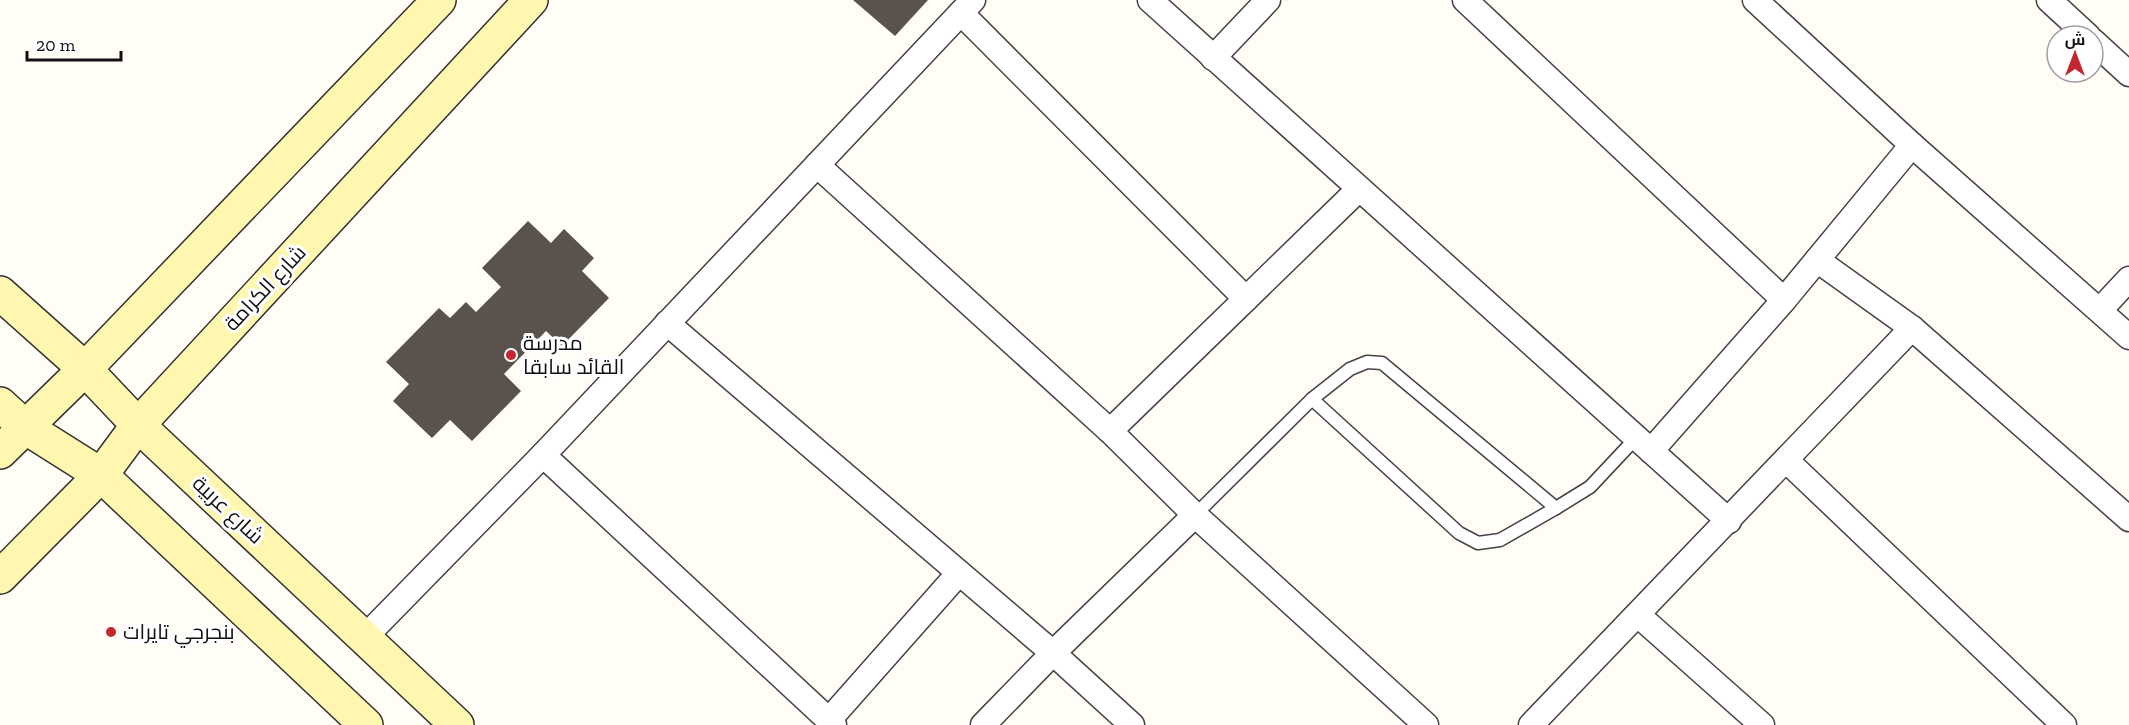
<svg xmlns="http://www.w3.org/2000/svg" width="2129" height="725" viewBox="0 0 2129 725" font-family="'Zilla Slab',Cairo,serif">
  <style>
    .building { fill: #5a524d }
    .lines { fill: none; stroke-linecap: round; stroke-linejoin: round }
    .lane-casing { stroke: #444; stroke-width: 15 }
    .street-casing { stroke: #444; stroke-width: 27 }
    .secondary-casing { stroke: #333; stroke-width: 36 }
    .lane { stroke: #fff; stroke-width: 12 }
    .street { stroke: #fff; stroke-width: 24 }
    .secondary { stroke: #fff6b0; stroke-width: 33 }
    .poi-dot { fill: #c4262e; stroke: #fff; stroke-width: 2 }
    .labels { text-anchor: middle; stroke-width: 6; stroke-linejoin: round; paint-order: stroke }
    .street-label { font-size: 21px; fill: #111; stroke: #fff }
    .poi-label { font-size: 21px; fill: #111; stroke: #fff; text-anchor: start }
  </style>
  <rect width="100%" height="100%" fill="#fffdf5"/>
  <g class="building">
    <path d="M853,0h75l-33,36z"/>
    <path d="M528,221l23,22 13,-14 30,29 -12,13 27,27 -47,48 -16,-15 -42,43 17,17 -49,50 -22,-21 -18,18 -39,-37 16,-17 -23,-22 53,-54 11,10 16,-16 10,10 25,-25 -19,-19z"/>
  </g>
  <g class="lines">
    <defs>
      <g id="lane">
        <path d="M1312,399l147,134 19,10 22,-3 56,-32"/>
        <path d="M1195,515l117,-116 38,-30 17,-7 15,1 174,145 34,-21 46,-49"/>
      </g>
      <g id="street">
        <path d="M1150,0l579,521"/>
        <path d="M1465,0l319,300"/>
        <path d="M1755,0l157,145 217,192"/>
        <path d="M2049,0l39,36"/>
        <path d="M961,13l285,286"/>
        <path d="M2093,41l36,33"/>
        <path d="M1213,58l55,-58"/>
        <path d="M817,165l293,266 85,84 231,210"/>
        <path d="M1817,260l95,68 217,191"/>
        <path d="M2100,310l29,-31"/>
        <path d="M667,323l386,330 79,72"/>
        <path d="M1110,431l249,-242"/>
        <path d="M1651,451l133,-151 128,-155"/>
        <path d="M543,455l291,270"/>
        <path d="M1786,460l278,265"/>
        <path d="M1638,615l124,110"/>
        <path d="M364,638l179,-183 430,-455"/>
        <path d="M829,720l130,-147"/>
        <path d="M983,725l70,-72 142,-138"/>
        <path d="M1531,725l381,-397"/>
      </g>
      <g id="secondary">
        <path d="M0,293l85,76 53,56 319,300"/>
        <path d="M0,404l25,23 76,48 265,250"/>
        <path d="M0,452l85,-83 354,-369"/>
        <path d="M0,577l101,-102 37,-50 393,-425"/>
      </g>
    </defs>
    <use href="#lane" class="lane-casing"/>
    <use href="#street" class="street-casing"/>
    <use href="#secondary" class="secondary-casing"/>
    <use href="#lane" class="lane"/>
    <use href="#street" class="street"/>
    <use href="#secondary" class="secondary"/>
  </g>
  <g class="poi-dot">
    <circle cx="511" cy="355" r="6"/>
    <circle cx="111" cy="632" r="6"/>
  </g>
  <g class="labels">
    <g class="street-label">
      <text transform="translate(265 288) rotate(-47)" y="7">شارع الكرامة</text>
      <text transform="translate(228 510) rotate(43)" y="7">شارع عربية</text>
    </g>
    <g class="poi-label">
      <text x="523" y="350">مدرسة<tspan x="523" dy="24">القائد سابقا</tspan></text>
      <text x="123" y="639">بنجرجي تايرات</text>
    </g>
  </g>
  <g transform="translate(2075 54)"><circle r="28" fill="#ffffff" stroke="#a0a0a0" stroke-width="1.5"/>
  <path d="M0-4.5L10 22L0 15L-10 22Z" fill="#c4262e"/>
  <text y="-9" font-size="16" font-weight="bold" text-anchor="middle" fill="#111111">ش</text>
  </g>
  <path d="M27 51v9h94v-9" fill="none" stroke="#111111" stroke-width="3"/>
  <text x="36" y="51" font-size="18" fill="#111111" stroke="#ffffff" stroke-width="4.5" paint-order="stroke">20 m</text>
</svg>
